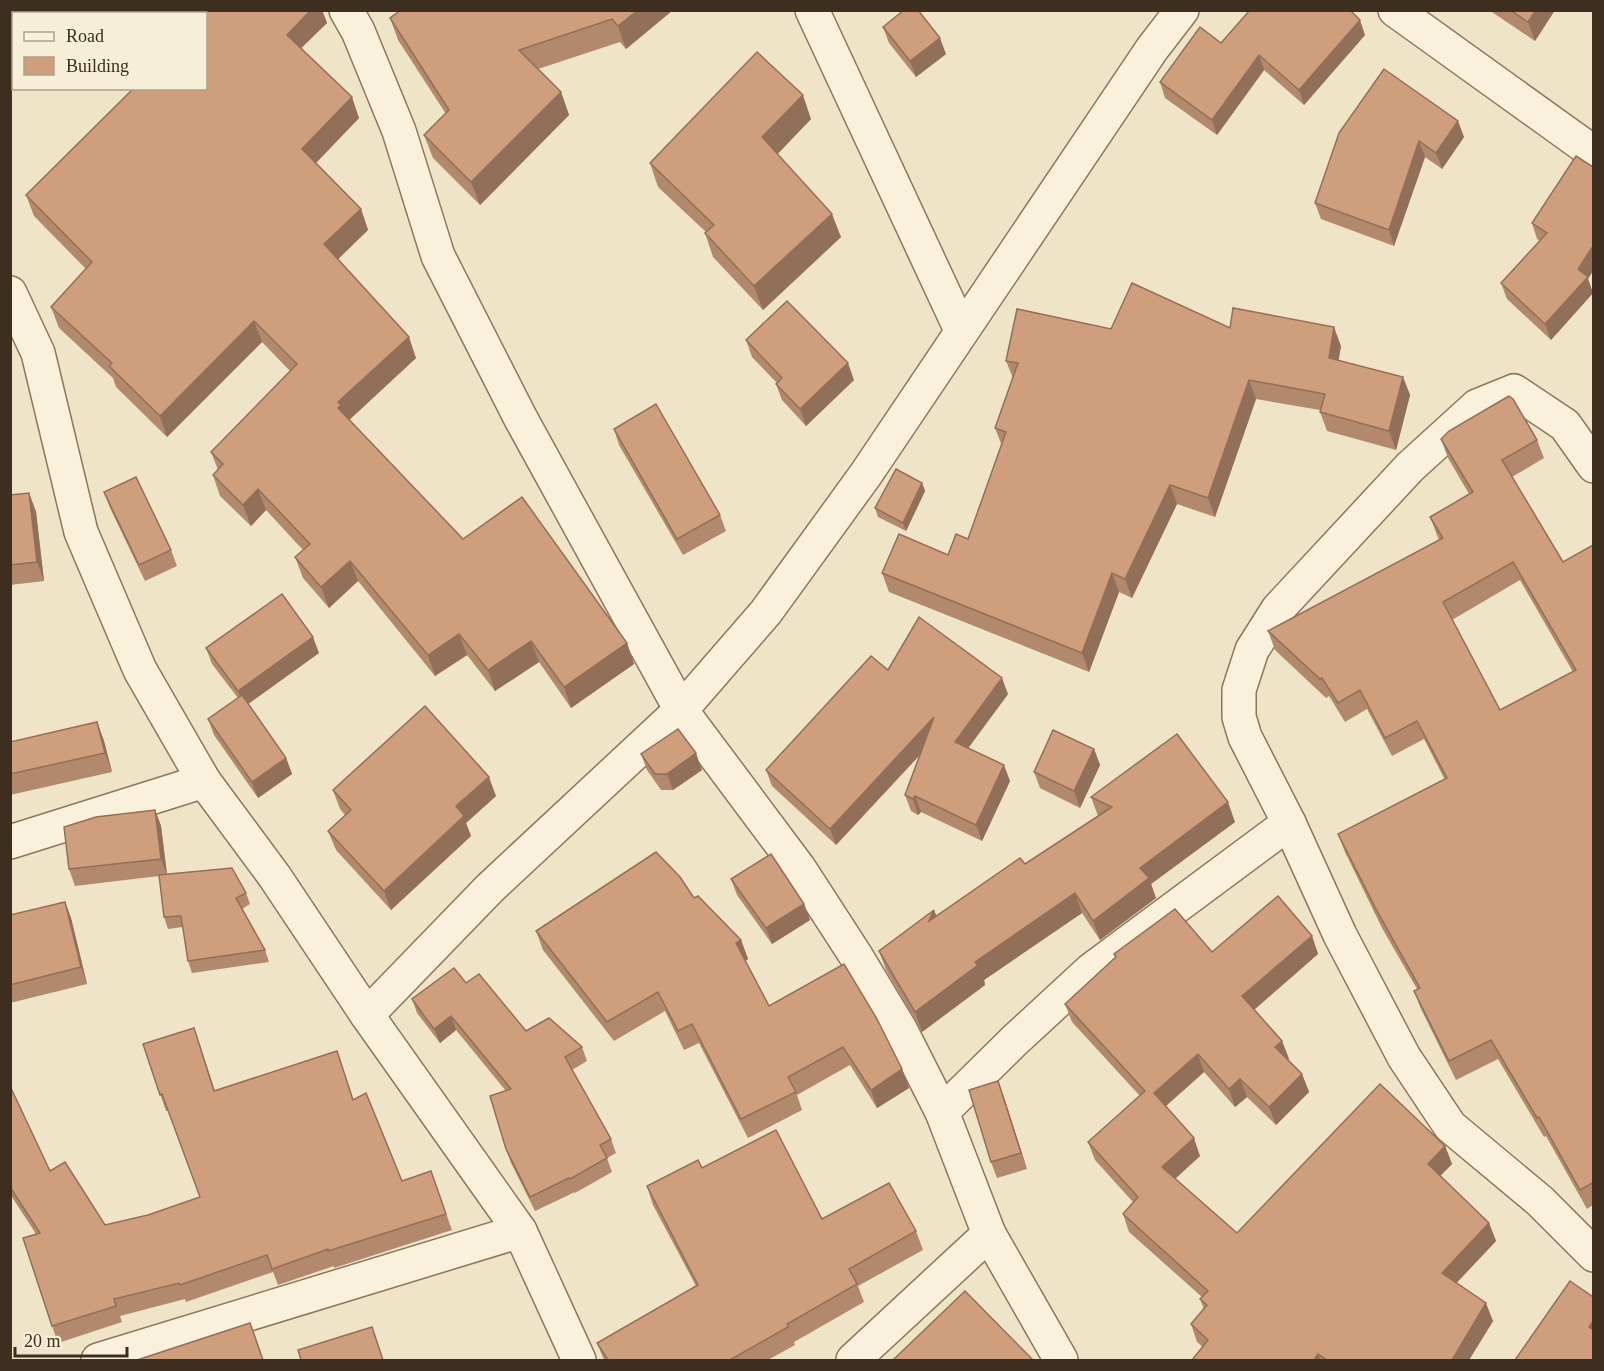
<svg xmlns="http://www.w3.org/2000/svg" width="1604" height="1371" viewBox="0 0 1604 1371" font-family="'Times New Roman',serif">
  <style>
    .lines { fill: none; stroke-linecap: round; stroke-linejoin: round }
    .minor-casing { stroke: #8d765c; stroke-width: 36 }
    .minor { stroke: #faf1dc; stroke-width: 33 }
    .wall { fill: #b2896c; fill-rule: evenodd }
    .shaded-wall { fill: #916f58 }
    .building { fill: #cf9f7d; stroke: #916f58; stroke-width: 1.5; fill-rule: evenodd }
  </style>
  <rect width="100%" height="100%" fill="#f0e4c8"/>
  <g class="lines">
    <defs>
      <g id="minor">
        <path d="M346,10l12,21 41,100 39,125 83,163 160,291 118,158 57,88 44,73 42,83 47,122 72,126"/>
        <path d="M812,10l149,320"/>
        <path d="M1395,10l199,143"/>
        <path d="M10,293l28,60 43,179 59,138 64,111 71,96 92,138 153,216 59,129"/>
        <path d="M1594,466l-29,-41 -51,-34 -37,15 -67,61 -132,142 -26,41 -13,40v27l6,20 44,86 51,112 64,122 46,69 90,75 54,54"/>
        <path d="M10,842l194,-61"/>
        <path d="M367,1015l123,-127 191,-178 85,-98 100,-138 286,-425 30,-39"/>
        <path d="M942,1112l72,-71 77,-71 198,-147"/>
        <path d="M98,1360l422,-129"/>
        <path d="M853,1360l136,-126"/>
      </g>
    </defs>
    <use href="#minor" class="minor-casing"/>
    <use href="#minor" class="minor"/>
  </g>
  <g class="wall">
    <path d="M70,10h252l5,13 -26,25 58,70 -43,45 45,46 7,21 -30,29 78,99 -67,62 114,119 164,104 7,21 -63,44 -32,-46 -44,29 -28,-36 -32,21 -77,-95 -29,27 -26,-30 -8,-21 8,-7 -37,-40 -15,16 -31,-30 -7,-21 5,-5 -7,-18 79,-81 -28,-29 -95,95 -51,-50 -3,-9 -54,-50 -8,-21 35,-38 -52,-53 -8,-21 108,-107 72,-74h-133z"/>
    <path d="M401,10h272l-47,39 -6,-7 -82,27 23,23 8,23 -89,90 -47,-47 -9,-23 22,-21 -48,-74 -8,-22z"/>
    <path d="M1489,10h66l-20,31z"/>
    <path d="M883,27l63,27 -30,23 -27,-34z"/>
    <path d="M1365,35l-61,70 -40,-35 -47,65 -52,-37 -5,-16 61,-39z"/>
    <path d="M811,119l-34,35 64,83 -78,73 -50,-53 -8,-24 1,-1 -48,-45 -8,-24z"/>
    <path d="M1339,133l125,4 -22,32 -17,-12 -31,89 -73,-27 -6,-16z"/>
    <path d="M1576,156l12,123 5,14 -42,47 -44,-41 -6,-16 39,-42 -3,-2 -5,-16z"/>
    <path d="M1230,328l111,18 -3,14 65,17 7,18 -14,55 -69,-19 -7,-19v-2l-64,-11 -41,118 -38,-13 -45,94 -13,-6 -30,80 -200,-80 -7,-19 66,-18 20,-16 34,-93 -7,-18 18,-50 -7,-17 105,-32z"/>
    <path d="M746,340l108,40 -48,46 -24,-26 -6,-16 1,-1 -25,-26z"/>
    <path d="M614,429l106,86 6,16 -43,24 -64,-110z"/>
    <path d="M1441,439l96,1 7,18 -32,19 51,85 30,-15v658l-6,4 -41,-73 -2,1 -46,-78 -42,21 -35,-71 -7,-18 3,-2 -35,-61 -37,-76 -7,-18 107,-54 -21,-41 -32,17 -25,-47 -22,13 -16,-26 -3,2 -51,-48 -7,-19 171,-91 -9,-23 39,-23 -21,-36zM1520,580l53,92 -73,38 -48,-90z"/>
    <path d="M922,483l3,8 -19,40 -28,-14 -3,-9z"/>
    <path d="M104,492l67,58 6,16 -32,15 -35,-73z"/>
    <path d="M29,493l7,19 8,69 -34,4v-90z"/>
    <path d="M206,648l113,5 -71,51 38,54 6,16 -34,24 -44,-63 -6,-16 30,-21 -26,-34z"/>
    <path d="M888,670l120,24 -40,54 42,33 -28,60 -61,-29 -3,3 -7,-4 -6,-16 15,-40 -84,90 -64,-59 -6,-16z"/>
    <path d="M97,722l7,19 8,31 -102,23v-53z"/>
    <path d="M1094,749l6,16 -20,43 -40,-20 -6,-16z"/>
    <path d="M641,754l61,16 -29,20h-12l-14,-20z"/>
    <path d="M333,790l163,6 -30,27 5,13 -80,74 -55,-60 -8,-19 17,-16 -5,-6z"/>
    <path d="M1091,797l144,25 -84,62 5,14 -56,42 -18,-27 -98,67 1,5 -63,47 -36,-62 -7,-19 55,-41 2,6 89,-52 73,-48z"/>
    <path d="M155,810l6,16 6,48 79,19 4,11 -8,5 23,41 4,12 -77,11 -4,-12 -5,-34 -15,2 -4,-12 -5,-41 -84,10 -6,-17z"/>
    <path d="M731,879l73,25 6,16 -38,24 -35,-49z"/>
    <path d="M694,898l47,42 7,19 -3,1 24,46 133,63 7,19 -32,20 -27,-43 -53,30 5,15 -54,28 -49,-95 -15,7 -19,-39 -51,30 -71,-91 -7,-19z"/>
    <path d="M65,902l6,16 16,66 -77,19v-88z"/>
    <path d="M1312,936l6,18 -64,56 28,31 7,18 -1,1 14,14 7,18 -33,33 -29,-28 -12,10 -31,-35 -39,35 35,49 -25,23 62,54 208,-87 7,18 -12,12 49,47 7,18 -40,42 37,38 -24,39h-277l11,-13 -6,-5 -6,-18 13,-15 -4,-10 2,-2 -73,-65 -6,-18 10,-12 -38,-42 -7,-18 52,-46 -68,-74 -7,-18 50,-47 -1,-3 98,-2z"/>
    <path d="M466,983l60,48 56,16 5,14 -15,9 39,69 5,14 -9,5 5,14 -37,21v-1l-40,19 -24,-48 -5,-14v-58l-50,-61 -16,13 -23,-30 -5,-14z"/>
    <path d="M143,1044l57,1 15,46 122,-40 16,48 49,82 29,-10 21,59 -118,38v-2l-56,19 -5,-13 -87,30 -1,-3 -65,17 2,6 -64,21 -6,-17 -16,-92 -26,-40v-108l40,85 55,54 43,-10 52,-18 -31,-86h-3z"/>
    <path d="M998,1081l29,88 -30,9 -6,-16z"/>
    <path d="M702,1168l120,51 94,12 7,19 -65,36 6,16 -70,40 1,3 -27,15h-164l-7,-17 99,-57 -43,-81 -6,-19z"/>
  </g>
  <g class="shaded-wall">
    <path d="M42,10h10l-3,4h-6z"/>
    <path d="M311,10h11l5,13 -33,32 -7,-20z"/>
    <path d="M638,10h35l-47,39 -8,-23z"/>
    <path d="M1536,10h19l-20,31 -7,-19z"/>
    <path d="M1360,20l5,15 -61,70 -5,-15z"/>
    <path d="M940,38l6,16 -30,23 -6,-16z"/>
    <path d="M1259,55l5,15 -47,65 -5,-15z"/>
    <path d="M561,92l8,23 -89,90 -9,-23z"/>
    <path d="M803,95l8,24 -40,42 -9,-24z"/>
    <path d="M352,97l7,21 -49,51 -8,-20z"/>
    <path d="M1458,121l6,16 -22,32 -6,-16z"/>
    <path d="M1419,141l6,16 -31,89 -5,-16z"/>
    <path d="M361,209l7,21 -36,35 -8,-21z"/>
    <path d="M832,214l9,23 -78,73 -9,-24z"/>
    <path d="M1593,246v25l-5,8 5,14 -42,47 -6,-16z"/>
    <path d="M254,321l8,21 -95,95 -7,-21z"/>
    <path d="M1334,327l7,19 -5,30 -7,-18z"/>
    <path d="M409,337l7,21 -69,64 -9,-14v-6z"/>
    <path d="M848,363l6,17 -48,46 -6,-17z"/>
    <path d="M1403,377l7,18 -14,55 -7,-19z"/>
    <path d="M1249,380l7,19 -41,118 -7,-19z"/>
    <path d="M922,483l3,8 -19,40 -3,-8z"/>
    <path d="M1170,485l7,19 -45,94 -7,-19z"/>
    <path d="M258,489l8,21 -15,16 -8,-21z"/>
    <path d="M29,493l7,19 8,69 -7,-19z"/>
    <path d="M350,561l8,20 -29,27 -8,-21z"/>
    <path d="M1112,573l7,19 -30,80 -7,-19z"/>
    <path d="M459,634l8,21 -32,21 -7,-21z"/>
    <path d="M313,637l6,16 -75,54 -6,-16z"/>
    <path d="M531,641l8,21 -44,29 -7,-21z"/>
    <path d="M627,643l7,21 -63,44 -7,-21z"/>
    <path d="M1002,678l6,16 -47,64 -6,-16z"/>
    <path d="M934,717l5,17 -103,111 -6,-16z"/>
    <path d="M97,722l7,19 8,31 -7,-19z"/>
    <path d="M1094,749l6,16 -20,43 -6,-17z"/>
    <path d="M696,753l6,17 -29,20 -6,-16z"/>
    <path d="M286,758l6,16 -34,24 -6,-16z"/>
    <path d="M1004,765l6,16 -28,60 -6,-16z"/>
    <path d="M489,777l7,19 -30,27 5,13 -80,74 -7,-19 72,-85z"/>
    <path d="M915,796l6,16 -3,3 -5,-16z"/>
    <path d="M1228,802l7,20 -84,62 5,14 -56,42 -7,-19 47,-53z"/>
    <path d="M155,810l6,16 6,49 -6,-16z"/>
    <path d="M1075,893l7,20 -98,67 1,5 -63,47 -7,-20 60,-50z"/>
    <path d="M65,902l6,16 16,66 -6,-17z"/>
    <path d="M804,904l6,16 -38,24 -6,-16z"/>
    <path d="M934,910l7,19 -12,-8z"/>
    <path d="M1312,936l6,18 -69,60 -7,-18z"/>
    <path d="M741,940l7,19 -5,3 -7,-19z"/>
    <path d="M451,1016l5,14 -16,13 -6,-14z"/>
    <path d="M1282,1041l7,18 -8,6 -6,-18z"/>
    <path d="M1198,1054l6,18 -44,39 -6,-18z"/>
    <path d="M902,1069l7,19 -32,20 -6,-18z"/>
    <path d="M1302,1074l7,18 -33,33 -7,-18z"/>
    <path d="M1240,1079l7,18 -12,10 -6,-18z"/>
    <path d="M998,1081l6,16 23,72 -6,-16z"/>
    <path d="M1194,1138l6,18 -32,29 -6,-18z"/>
    <path d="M1445,1146l7,18 -18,18 -6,-18z"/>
    <path d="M1489,1223l7,18 -47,50 -7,-18z"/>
    <path d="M1486,1303l7,18 -24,39h-17z"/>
    <path d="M1593,1321v18l-4,-12z"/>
    <path d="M1318,1354l3,6h-7z"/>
  </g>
  <g class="building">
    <path d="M82,10h229l-24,25 65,62 -50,52 59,60 -37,35 85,93 -71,65 3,3 -3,3 125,131 59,-42 105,146 -63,44 -33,-46 -43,29 -29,-36 -31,21 -78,-94 -29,26 -26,-30 15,-13 -52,-55 -15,16 -30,-30 10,-11 -12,-12 86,-88 -43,-43 -94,95 -51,-50 3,-3 -61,-56 41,-45 -66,-67 108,-107h72v-74h-122z"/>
    <path d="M401,10h237l-20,16 -6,-7 -93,31 42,42 -90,90 -47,-47 25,-25 -59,-92z"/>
    <path d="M904,10h14l22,28 -30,23 -27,-34z"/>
    <path d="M1250,10h100l10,10 -61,70 -40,-35 -47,65 -52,-38 40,-55 21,16z"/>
    <path d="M1510,10h26l-8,12z"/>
    <path d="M757,52l46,43 -41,42 70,77 -78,72 -49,-53 9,-8 -64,-62z"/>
    <path d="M1384,69l74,52 -22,32 -17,-12 -30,89 -74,-27 24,-70z"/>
    <path d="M1576,156l17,11v79l-15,23 10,8 -43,47 -44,-41 46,-50 -15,-10z"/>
    <path d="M1132,283l98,45 3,-20 101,19 -5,31 74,19 -14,54 -69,-19 5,-18 -76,-14 -41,118 -38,-13 -45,94 -13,-6 -30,80 -200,-80 17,-39 49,21 8,-21 12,5 38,-107 -11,-4 23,-65 -12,-2 11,-52 94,20z"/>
    <path d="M787,301l61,62 -48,46 -24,-25 6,-6 -36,-38z"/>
    <path d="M1509,396l4,3 24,41 -35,20 61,102 30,-17v641l-1,-3 -12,7 -41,-73 -2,1 -46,-78 -42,21 -35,-70 6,-3 -44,-79 -38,-75 109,-56 -30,-57 -32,17 -25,-48 -22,13 -16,-25 -2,1 -52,-48 175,-93 -13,-21 43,-25 -32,-53 8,-8zM1513,562l63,108 -76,40 -57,-108z"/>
    <path d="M656,404l64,111 -43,24 -63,-110z"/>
    <path d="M896,469l26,14 -19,40 -28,-15z"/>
    <path d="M136,477l35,73 -32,15 -35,-73z"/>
    <path d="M29,493l8,69 -27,3v-70z"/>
    <path d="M282,594l31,43 -75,54 -32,-43z"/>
    <path d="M919,617l83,61 -47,64 49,23 -28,60 -61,-29 -2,3 -8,-4 29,-78 -104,112 -64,-59 105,-114 17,14z"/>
    <path d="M242,695l44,63 -34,24 -44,-63z"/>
    <path d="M425,706l64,71 -33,29 8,10 -80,75 -56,-60 23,-21 -18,-20z"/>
    <path d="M97,722l8,31 -95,21v-32z"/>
    <path d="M678,729l18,24 -29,21h-12l-14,-20z"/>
    <path d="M1053,730l41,19 -20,42 -40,-19z"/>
    <path d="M1177,734l51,68 -88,66 9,10 -56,43 -18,-28 -100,69 3,3 -63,47 -36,-61 55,-41 -5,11 91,-63 5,6 87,-57 -21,-10z"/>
    <path d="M155,810l6,49 -92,10 -5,-42 32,-10z"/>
    <path d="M656,852l24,25 14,21 4,-2 43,44 -5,3 33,63 75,-42 33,55 25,50 -31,21 -28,-43 -55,30 8,15 -55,27 -49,-95 -14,7 -20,-39 -51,30 -71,-91z"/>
    <path d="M771,854l33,50 -38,24 -35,-49z"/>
    <path d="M232,868l14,25 -10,5 29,52 -77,11 -7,-45 -17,1 -5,-42z"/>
    <path d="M1278,896l34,40 -70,60 40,45 -7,6 27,27 -33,33 -29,-28 -11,10 -31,-35 -44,39 40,45 -32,29 75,66 143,-149 65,62 -17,18 61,59 -47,50 44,30 -34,57h-125l-9,-6 -4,6h-122l16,-20 -17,-16 16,-19 -7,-6 8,-8 -85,-77 15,-17 -50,-55 57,-51 -80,-87 51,-47 -2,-3 61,-45 37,43z"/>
    <path d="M65,902l16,65 -71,18v-70z"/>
    <path d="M454,968l12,15 13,-9 47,57 23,-13 33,29 -17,10 46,82 -11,6 7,13 -37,21 -1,-1 -39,19 -24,-48 -16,-53 21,-7 -60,-73 -17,13 -22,-30z"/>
    <path d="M194,1028l20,63 123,-40 16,49 13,-7 36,88 29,-10 15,43 -118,37v-2l-56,20 -5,-14 -87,30 -1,-2 -65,16 2,7 -64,20 -29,-88 17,-5 -30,-46v-101l40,85 15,-9 40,63 43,-10 52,-18 -38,-103 -2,1 -17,-51z"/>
    <path d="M998,1081l23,72 -30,9 -22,-72z"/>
    <path d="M776,1130l46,89 67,-36 27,48 -67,38 8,15 -70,40 1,3 -58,33h-122l-11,-17 101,-58 -51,-99 51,-26 4,8z"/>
    <path d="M1570,1281l23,16v24l-4,6 4,3v30h-78z"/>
    <path d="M965,1291l68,69h-140z"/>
    <path d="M250,1323l13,37h-126z"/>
    <path d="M372,1327l11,33h-82l-3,-10z"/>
  </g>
  <rect width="1604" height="1371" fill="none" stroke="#3d2e20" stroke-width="24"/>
  <rect x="12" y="12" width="195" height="78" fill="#f7eed8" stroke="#ada18e" stroke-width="1.5"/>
  <rect x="24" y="32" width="30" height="9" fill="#faf1dc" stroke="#ada18e" stroke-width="1.5"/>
  <text x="66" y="42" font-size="18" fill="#3d2e20">Road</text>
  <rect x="24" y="57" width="30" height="18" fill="#cf9f7d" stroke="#ada18e" stroke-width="1.5"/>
  <text x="66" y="72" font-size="18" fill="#3d2e20">Building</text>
  <path d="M15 1347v9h112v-9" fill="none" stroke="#3d2e20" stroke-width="3"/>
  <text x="24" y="1347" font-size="18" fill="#3d2e20" stroke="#f7eed8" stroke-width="4.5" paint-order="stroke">20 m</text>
</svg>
